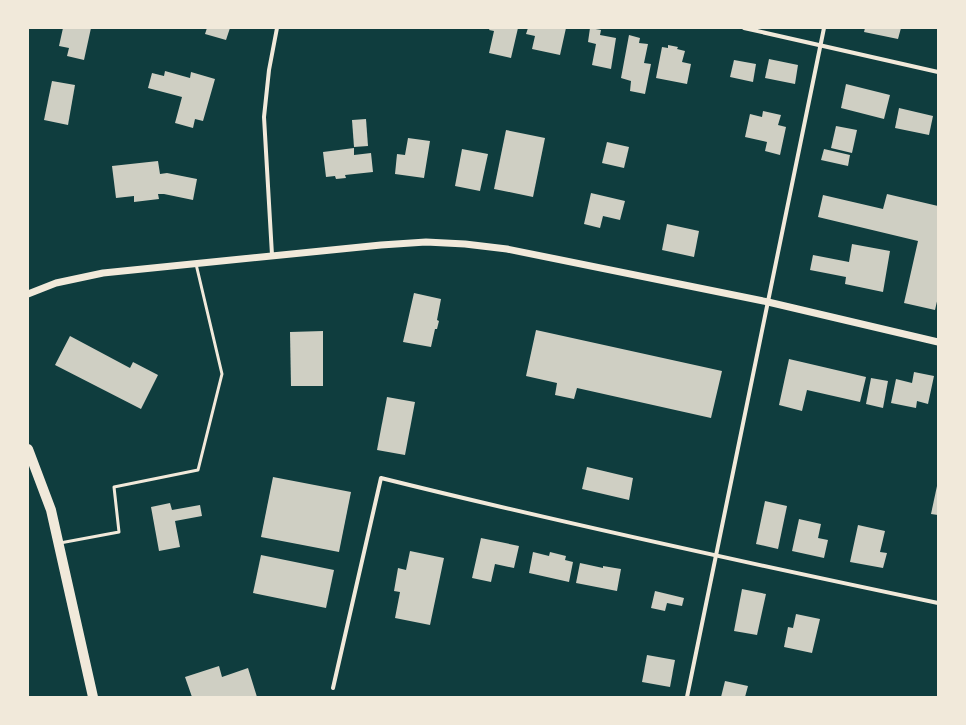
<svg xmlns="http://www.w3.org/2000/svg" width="966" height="725" viewBox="0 0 966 725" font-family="Manrope,sans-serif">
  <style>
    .building { fill: #cfcfc3 }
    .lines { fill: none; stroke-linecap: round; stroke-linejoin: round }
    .service { stroke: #f1e9da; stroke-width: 3 }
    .minor { stroke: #f1e9da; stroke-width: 4 }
    .tertiary { stroke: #f1e9da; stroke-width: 7 }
    .primary { stroke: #f1e9da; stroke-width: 10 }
  </style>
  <rect width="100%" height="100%" fill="#0f3d3e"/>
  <g class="building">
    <path d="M63,28h28l-7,32 -17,-4 2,-8 -10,-2z"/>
    <path d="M207,28h23l-4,12 -21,-6z"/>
    <path d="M490,28h28l-7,30 -22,-5 5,-22 -5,-1z"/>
    <path d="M528,28h38l-6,27 -28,-6 3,-13 -9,-2z"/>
    <path d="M590,28l11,2 -1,5 16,3 -5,31 -19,-4 4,-21 -8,-2z"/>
    <path d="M865,28h36l-3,11 -34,-7z"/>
    <path d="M629,35l11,3 -1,5 9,1 -4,19 7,1 -6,30 -15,-3 1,-10 -10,-3z"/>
    <path d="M668,45l10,2 -1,2 8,2 -3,11 9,2 -4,20 -31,-6 6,-31 6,1z"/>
    <path d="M769,59l29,6 -3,19 -30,-6z"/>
    <path d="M734,60l22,4 -3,18 -23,-5z"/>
    <path d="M165,71l25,7 1,-6 24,7 -12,42 -8,-2 -2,9 -18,-5 7,-26 -34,-9 4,-15 12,3z"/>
    <path d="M52,81l23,4 -7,40 -24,-5z"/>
    <path d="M846,84l44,11 -6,24 -43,-11z"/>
    <path d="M899,108l34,8 -4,19 -34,-7z"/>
    <path d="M763,111l18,4 -3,10 8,2 -6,28 -15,-4 2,-9 -22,-5 5,-23 12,3z"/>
    <path d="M366,119l2,27 -14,1 -2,-27z"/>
    <path d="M836,126l21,4 -5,23 -21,-5z"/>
    <path d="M506,130l39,8 -12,59 -39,-8z"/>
    <path d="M408,138l22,3 -6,37 -29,-4 2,-20 8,1z"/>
    <path d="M607,142l22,5 -5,21 -22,-5z"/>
    <path d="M354,148v7l17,-2 2,19 -28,3 1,3 -10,1 -1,-3 -9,1 -3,-25z"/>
    <path d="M462,149l26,5 -8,37 -25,-5z"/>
    <path d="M824,149l26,6 -2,11 -27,-6z"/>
    <path d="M158,161l2,13 7,-1 30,6 -4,21 -29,-6h-6l1,5 -25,3v-6l-18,2 -4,-32z"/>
    <path d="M591,193l34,8 -5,19 -17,-4 -3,12 -16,-4z"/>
    <path d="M887,194l51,12v91l-3,13 -31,-7 14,-62 -100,-24 5,-22 60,14z"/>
    <path d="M667,224l32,7 -5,26 -32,-7z"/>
    <path d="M852,244l38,7 -7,41 -38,-8 1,-7 -36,-7 3,-15 36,7z"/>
    <path d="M414,293l27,6 -4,21 2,1 -2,8h-2l-4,18 -28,-5z"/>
    <path d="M536,330l186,41 -11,47 -134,-30 -3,11 -19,-4 2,-12 -31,-7z"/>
    <path d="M323,331v55h-32l-1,-54z"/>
    <path d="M70,336l60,32 3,-6 25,13 -17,34 -86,-44z"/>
    <path d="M789,359l77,18 -6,25 -53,-12 -5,21 -23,-6z"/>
    <path d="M914,372l20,4 -6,28 -11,-3 -1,7 -25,-5 5,-24 16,4z"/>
    <path d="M871,378l17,3 -5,27 -17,-4z"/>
    <path d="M387,397l28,5 -10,53 -28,-5z"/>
    <path d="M587,467l46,11 -4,22 -47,-11z"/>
    <path d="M273,477l78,15 -12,60 -78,-15z"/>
    <path d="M937,486h1v29l-7,-1z"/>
    <path d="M765,501l22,5 -9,43 -22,-5z"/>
    <path d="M170,503l2,7 28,-5 2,11 -27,5 5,26 -21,4 -8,-44z"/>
    <path d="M799,519l22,5 -3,14 10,2 -4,18 -32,-7z"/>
    <path d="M858,525l27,6 -5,21 7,1 -4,15 -33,-6z"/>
    <path d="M481,538l38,8 -5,22 -19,-4 -4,18 -19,-4z"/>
    <path d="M410,551l34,7 -14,67 -35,-7 5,-26 -6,-1 4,-23 8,2z"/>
    <path d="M533,552l16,4 1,-4 16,4 -1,4 8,2 -4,20 -40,-9z"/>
    <path d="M261,555l73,15 -8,38 -73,-15z"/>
    <path d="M580,563l23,5v-2l18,3 -4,22 -41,-8z"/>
    <path d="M742,589l24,5 -9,41 -23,-4z"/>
    <path d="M655,591l29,7 -2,8 -15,-3 -2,8 -14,-3z"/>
    <path d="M796,614l24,5 -8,34 -28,-6 4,-20 5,1z"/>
    <path d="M647,655l28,5 -5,27 -28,-5z"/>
    <path d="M219,666l3,11 26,-9 9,29h-65l-7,-20z"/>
    <path d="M725,681l23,5 -3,11h-24z"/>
  </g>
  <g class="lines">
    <path class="service" d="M60,543l59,-11 -5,-45 84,-17 24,-96 -26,-110"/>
    <g class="minor">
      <path d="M744,28l194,44"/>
      <path d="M272,255l-8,-138 5,-47 8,-42"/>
      <path d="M333,688l48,-210c185,46 371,86 557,125"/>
      <path d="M687,697l137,-669"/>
    </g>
    <path class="tertiary" d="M28,294l28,-11 47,-10 278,-28 45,-3 39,2 42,5 261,53 170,40"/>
    <path class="primary" d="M28,449l23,61 42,187"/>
  </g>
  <rect width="966" height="725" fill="none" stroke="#f1e9da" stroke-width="58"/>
</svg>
